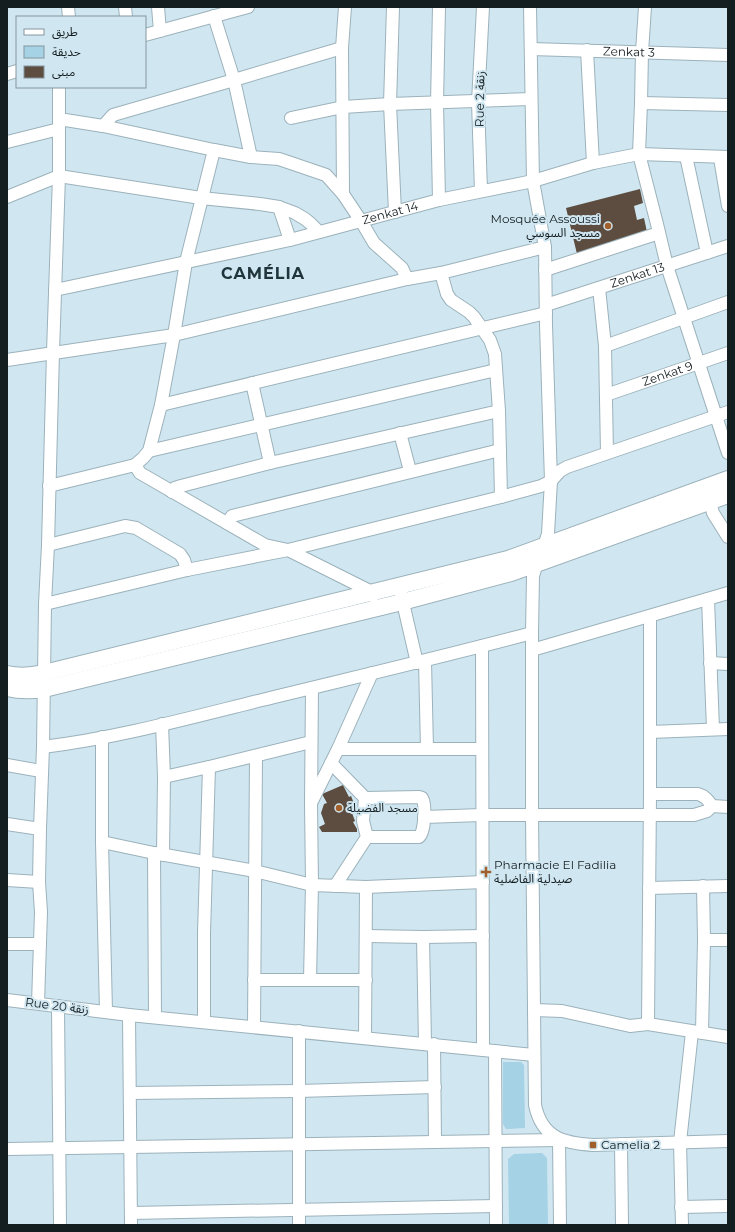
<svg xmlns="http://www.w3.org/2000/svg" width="735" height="1232" viewBox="0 0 735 1232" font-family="Montserrat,'Noto Sans Arabic',sans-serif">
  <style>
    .green { fill: #a5d2e4 }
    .building { fill: #5d4d41 }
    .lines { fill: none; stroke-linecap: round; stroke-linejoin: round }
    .street-casing { stroke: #9cb2bb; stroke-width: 14 }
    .secondary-casing { stroke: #9cb2bb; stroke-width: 18 }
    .street { stroke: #fff; stroke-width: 12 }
    .secondary { stroke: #fff; stroke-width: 16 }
    .poi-dot { fill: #a1602b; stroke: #d0e7f1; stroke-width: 1.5 }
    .labels { text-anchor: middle; stroke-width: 4; stroke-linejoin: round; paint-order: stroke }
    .street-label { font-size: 12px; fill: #141d20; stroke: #d0e7f1 }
    .poi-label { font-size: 12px; fill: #141d20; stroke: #d0e7f1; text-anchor: start }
    .district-label { font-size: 16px; font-weight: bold; letter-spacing: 1px; fill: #20343b; stroke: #d0e7f1 }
  </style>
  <rect width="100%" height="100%" fill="#d0e7f1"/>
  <g class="green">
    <path d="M503,1062h18l3,3 1,63 -19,1 -3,-5z"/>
    <path d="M542,1153l5,5 1,67h-39l-1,-66 6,-5z"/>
  </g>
  <g class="building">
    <path d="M640,189l3,14 -9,3 3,14 7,-2 3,14 -70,22 -11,-46z"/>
    <path d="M343,785l6,12 2,-1 6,15 -5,2 3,8 -2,1 4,7v3h-35l-3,-5 6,-3 -4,-11 3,-9 3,-1 -5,-9z"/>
  </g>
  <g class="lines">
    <defs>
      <g id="street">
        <path d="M68,7l1,10"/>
        <path d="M125,7l1,10"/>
        <path d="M158,7l2,24"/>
        <path d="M393,7l-3,97 5,108"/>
        <path d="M439,7l-2,96 2,97"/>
        <path d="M530,7l3,174 12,66 1,78 5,156 -3,53 -4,12 -7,17 -4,13 -1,57v182l3,290c7,33 28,38 58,40l135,-4"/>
        <path d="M645,7l-3,45 -1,51 -2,51 18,70 10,42 61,187"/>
        <path d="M214,16l20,64 17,77"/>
        <path d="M145,35l103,-28"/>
        <path id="s1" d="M531,49l197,6"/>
        <path d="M587,50l6,113"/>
        <path d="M7,74l10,-3"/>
        <path d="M59,87v32l44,7 111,24 37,7 28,2 47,16 17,19 18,27 13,22 28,25 5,11"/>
        <path d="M641,103l87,2"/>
        <path d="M291,118l52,-11 47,-3 141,-5"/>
        <path d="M103,126l10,-11 121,-35 108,-32"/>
        <path d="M7,142l52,-13"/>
        <path d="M686,156l21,97"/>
        <path d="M720,158l8,48"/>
        <path d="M481,191l-3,-89 5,-95"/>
        <path d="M343,194l-1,-146 3,-41"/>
        <path d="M7,197l52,-21 142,22 59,6 19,3 16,6 10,6 5,4 9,9"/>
        <path d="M279,207l11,33"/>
        <path d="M545,270l114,-37"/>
        <path d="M441,273l6,21 4,6 18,12 5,5 16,23 5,14 4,57 2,86"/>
        <path d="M599,288l6,58 2,107"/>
        <path id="s2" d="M55,290l235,-50 149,-40 94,-19 60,-18 46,-9 89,3"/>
        <path id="s3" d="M546,305l182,-59"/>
        <path d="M605,346l123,-44"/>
        <path d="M7,360l167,-25 233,-56 34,-6 104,-26"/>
        <path d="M252,383l18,80"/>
        <path id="s4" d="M606,395l122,-42"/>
        <path d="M161,405l385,-92"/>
        <path d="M400,433l10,38"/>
        <path d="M149,451l347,-81"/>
        <path d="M135,465l5,8 125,72 23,5 84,42 1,4"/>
        <path d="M49,486l86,-21 8,-7 6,-7 12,-46 13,-70 12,-73 28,-112"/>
        <path d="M172,492l3,-4 6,-2 89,-23 229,-52"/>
        <path d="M710,502l3,11 15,24"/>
        <path d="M227,523l5,-7 268,-66"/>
        <path d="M48,545l77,-19 11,2 44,26 4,6 3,10"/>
        <path d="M401,594l16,69"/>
        <path d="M708,599l5,130"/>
        <path d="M45,604l142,-34 101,-20 213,-53 40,-11 10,-5 9,-10 7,-4 161,-55"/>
        <path d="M482,646l1,404"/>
        <path d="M532,650l196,-57"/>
        <path d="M425,661l2,88"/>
        <path d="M710,663l18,1"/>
        <path d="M312,688l-1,115 1,82 -2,95h56"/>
        <path d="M162,724l2,53 -1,78"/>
        <path d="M650,732l78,-3"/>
        <path d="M102,737v105l4,170"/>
        <path d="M43,747c74,-9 146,-29 219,-47 90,-22 180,-43 270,-67"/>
        <path d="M338,749h144"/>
        <path d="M331,763l34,35 -2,23 4,16 -32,49"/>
        <path d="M7,765l34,6"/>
        <path d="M164,777l45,-10 102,-25"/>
        <path d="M650,794h48c7,2 10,6 14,12l16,1"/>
        <path d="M365,798l54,-1 3,1c4,6 3,34 -3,39h-52"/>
        <path d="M312,801l26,-52 34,-76"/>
        <path d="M424,817l58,-2h212l13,-4 5,-5"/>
        <path d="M7,824l33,5"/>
        <path d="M102,842l52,11 101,18 57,14 54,2 117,-5"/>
        <path d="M154,853l1,164"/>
        <path d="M7,880l32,2"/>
        <path d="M703,886l1,54h24"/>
        <path d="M649,888l79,-2"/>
        <path d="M367,936l56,1 60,-1"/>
        <path d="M423,937l2,106"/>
        <path d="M7,944h33"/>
        <path d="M254,980h56"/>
        <path d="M7,1000l122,15 405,40"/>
        <path d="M38,1003l3,-91 -2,-30 1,-53 3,-82 2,-143 3,-59 5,-193 6,-176v-57"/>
        <path d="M58,1006l2,219"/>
        <path d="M534,1010l28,1 68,15 18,-2 80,13"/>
        <path d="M129,1015l2,210"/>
        <path d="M204,1022v-89l5,-166"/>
        <path d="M648,1024l2,-230v-178"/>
        <path d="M254,1027l2,-271"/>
        <path d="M299,1031v194"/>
        <path d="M702,1033l2,-93"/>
        <path d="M365,1038l1,-151"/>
        <path d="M434,1044l1,97"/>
        <path d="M495,1051l1,174"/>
        <path d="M130,1093l169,-2 136,-4"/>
        <path d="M559,1140l1,85"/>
        <path d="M621,1144l1,81"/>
        <path d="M7,1149l552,-9"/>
        <path d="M681,1207l47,-1"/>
        <path d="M131,1213l365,-7"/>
        <path d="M682,1225l-2,-83 12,-110"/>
      </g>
      <g id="secondary">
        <path d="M7,674c13,3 24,2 37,-1l464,-114 220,-80"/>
        <path d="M7,688c13,3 24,3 37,1l358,-87 109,-29 217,-78"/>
      </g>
    </defs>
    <use href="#street" class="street-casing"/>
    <use href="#secondary" class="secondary-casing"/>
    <use href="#street" class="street"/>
    <use href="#secondary" class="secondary"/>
  </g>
  <g class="poi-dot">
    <circle cx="608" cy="226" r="4"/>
    <circle cx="339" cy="808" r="4"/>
    <path d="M484 866h4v4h4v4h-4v4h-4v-4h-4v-4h4z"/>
    <rect x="589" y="1141" width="8" height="8" rx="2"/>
  </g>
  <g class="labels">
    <g class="street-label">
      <text dy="4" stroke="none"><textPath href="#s1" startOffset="98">Zenkat 3</textPath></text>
      <text transform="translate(480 99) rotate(-89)" y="4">Rue 2 زنقة</text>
      <text dy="4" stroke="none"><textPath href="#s2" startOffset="344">Zenkat 14</textPath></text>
      <text dy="4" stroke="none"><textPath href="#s3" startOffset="96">Zenkat 13</textPath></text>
      <text dy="4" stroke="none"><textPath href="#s4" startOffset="65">Zenkat 9</textPath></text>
      <text transform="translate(57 1006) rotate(7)" y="4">Rue 20 زنقة</text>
    </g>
    <g class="poi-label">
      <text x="600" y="223" text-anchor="end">Mosquée Assoussi<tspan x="600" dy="14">مسجد السوسي</tspan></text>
      <text x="347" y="812">مسجد الفضيلة</text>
      <text x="494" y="869">Pharmacie El Fadilia<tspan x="494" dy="14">صيدلية الفاضلية</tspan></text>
      <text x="601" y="1149">Camelia 2</text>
    </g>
    <g class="district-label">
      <text x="263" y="279">CAMÉLIA</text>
    </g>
  </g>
  <rect width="735" height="1232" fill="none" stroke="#141d20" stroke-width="16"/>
  <rect x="16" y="16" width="130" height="72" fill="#d0e7f1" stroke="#85969d"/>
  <rect x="24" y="29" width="20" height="6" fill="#ffffff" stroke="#85969d"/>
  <text x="52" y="36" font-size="12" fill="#141d20">طريق</text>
  <rect x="24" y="46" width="20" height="12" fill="#a5d2e4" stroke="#85969d"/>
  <text x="52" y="56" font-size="12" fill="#141d20">حديقة</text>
  <rect x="24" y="66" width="20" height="12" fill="#5d4d41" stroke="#85969d"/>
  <text x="52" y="76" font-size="12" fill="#141d20">مبنى</text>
</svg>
